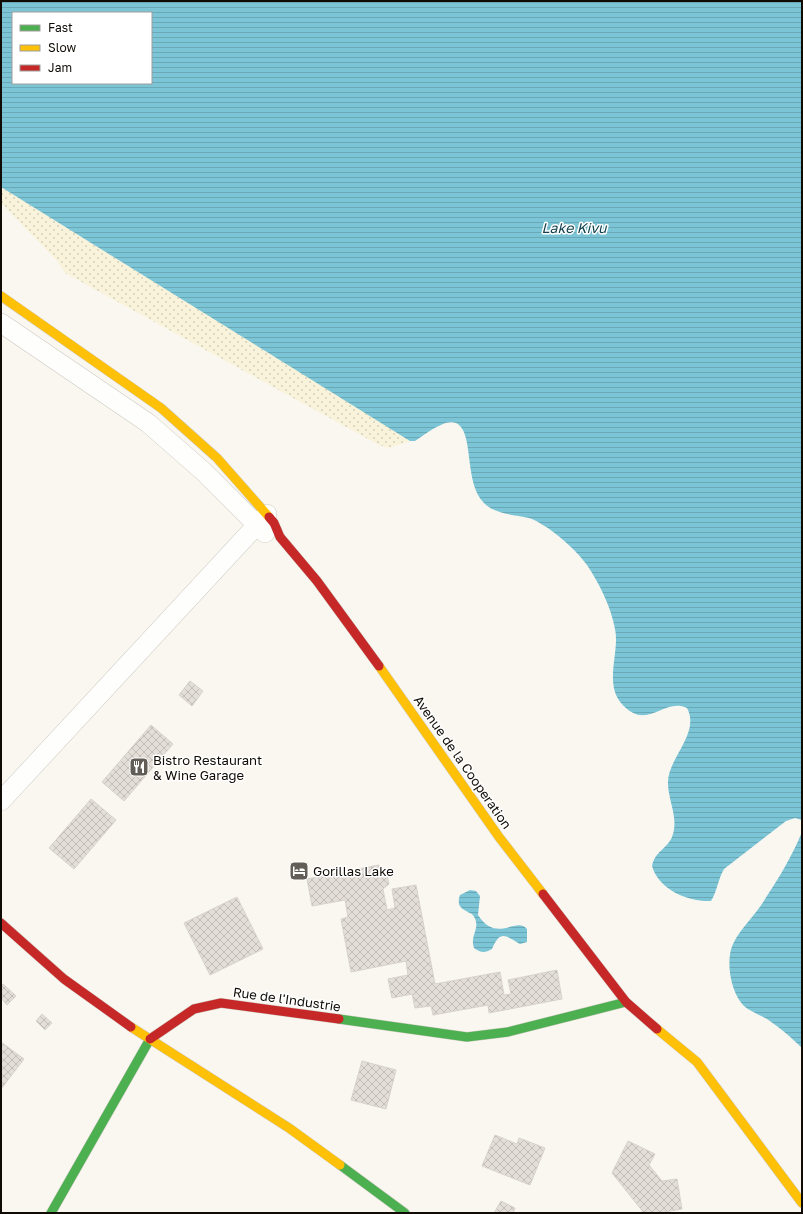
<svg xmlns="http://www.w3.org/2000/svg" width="803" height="1214" viewBox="0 0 803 1214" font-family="'Golos Text',sans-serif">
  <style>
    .sand { fill: url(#sand-dots) }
    .water { fill: url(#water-rules); fill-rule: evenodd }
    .building { fill: url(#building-cross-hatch); stroke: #d7d2cc }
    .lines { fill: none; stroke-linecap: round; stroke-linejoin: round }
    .street-casing { stroke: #cdcac2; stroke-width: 20 }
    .fast-casing { stroke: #cdcac2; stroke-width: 10 }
    .slow-casing { stroke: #cdcac2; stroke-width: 10 }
    .jam-casing { stroke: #cdcac2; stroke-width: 10 }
    .street { stroke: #fefefd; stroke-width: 19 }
    .fast { stroke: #4caf50; stroke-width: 9 }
    .slow { stroke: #ffc107; stroke-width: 9 }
    .jam { stroke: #c62828; stroke-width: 9 }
    .labels { text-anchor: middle; stroke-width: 3; stroke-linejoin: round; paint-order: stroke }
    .poi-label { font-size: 13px; fill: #100c05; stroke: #fff; text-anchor: start }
    .street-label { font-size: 13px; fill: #100c05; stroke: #fff }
    .water-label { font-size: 14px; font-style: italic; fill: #13424e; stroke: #fff }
  </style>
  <defs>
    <pattern id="sand-dots" width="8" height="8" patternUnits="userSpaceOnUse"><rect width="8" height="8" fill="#f9f3db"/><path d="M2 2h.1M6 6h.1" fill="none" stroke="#d4cfba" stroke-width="1.8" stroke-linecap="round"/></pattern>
    <pattern id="water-rules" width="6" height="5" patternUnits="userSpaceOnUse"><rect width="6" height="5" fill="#7cc5d6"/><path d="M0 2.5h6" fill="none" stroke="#6aa8b6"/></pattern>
    <pattern id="building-cross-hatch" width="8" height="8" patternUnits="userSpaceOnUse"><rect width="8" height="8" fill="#e4ded8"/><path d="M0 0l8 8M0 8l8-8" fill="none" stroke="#c3bdb8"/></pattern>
  </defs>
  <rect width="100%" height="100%" fill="#faf7f0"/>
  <path class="sand" d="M1,187l405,251 4,3 -21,7 -10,-3 -314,-172 -7,-11 -57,-59z"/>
  <g class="water">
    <path d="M1,1h801v819l-7,-2 -9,3 -62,48c-6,10 -7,23 -13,32 -23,1 -52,-11 -59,-35 3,-15 15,-17 20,-29 7,-18 -3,-34 -4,-52 -2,-26 33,-51 19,-77 -24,-11 -40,25 -66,-5 -17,-20 -1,-52 -6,-74 -4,-22 -16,-46 -28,-64 -11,-16 -40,-41 -58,-47 -16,-4 -33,-3 -45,-15 -19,-18 -11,-64 -24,-77 -4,-5 -12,-4 -17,-2 -10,4 -19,11 -28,17h-5l-409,-254zM13,13h138v70h-138z"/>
    <path d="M802,832v216c-10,-10 -23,-21 -35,-29 -7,-4 -18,-8 -24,-14 -12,-13 -18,-44 -10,-61 8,-17 23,-29 32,-45 14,-21 27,-43 37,-67z"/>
    <path d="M470,890l6,1 4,5 -2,19c19,29 38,1 49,14v13l-7,2c-15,-9 -20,-14 -28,5 -7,4 -11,4 -18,-1 -5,-13 9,-21 -2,-34 -10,-5 -16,-7 -12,-19z"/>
  </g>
  <g class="building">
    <path d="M190,681l13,10 -11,15 -13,-11z"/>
    <path d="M151,725l22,19 -49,57 -22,-19z"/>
    <path d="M91,799l25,21 -42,49 -25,-21z"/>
    <path d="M379,865l1,5 6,1 3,13 -6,5 4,21 8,-2 -3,-19 24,-4 19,99 65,-12 4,23 7,-1 -3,-14 49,-10 5,29 -73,14 -1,-8 -55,10 -2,-9 -16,2 -3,-14 -20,4 -4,-19 20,-4 -2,-14 -55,11 -10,-53 7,-2 -3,-17 -33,6 -5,-27z"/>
    <path d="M237,897l26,52 -53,26 -26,-52z"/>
    <path d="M3,984l13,12 -9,9 -6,-7v-12z"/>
    <path d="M42,1014l10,9 -7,7 -9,-9z"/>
    <path d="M1,1042l23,17 -23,30z"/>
    <path d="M362,1061l34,9 -10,39 -35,-9z"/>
    <path d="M495,1135l22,9 2,-6 26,10 -15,37 -48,-19z"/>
    <path d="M628,1141l27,13 -6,11 13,16 15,-2 5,30 -24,4h-14l-32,-40z"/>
    <path d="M501,1201l14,7 -2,5h-19z"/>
  </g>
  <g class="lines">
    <defs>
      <g id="street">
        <path d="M1,323l147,100 56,49 61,61"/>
        <path d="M1,801l266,-287"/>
      </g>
      <g id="fast">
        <path d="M339,1019l128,18 41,-5 118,-30"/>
        <path d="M340,1165l65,48"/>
        <path d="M51,1213l99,-174"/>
      </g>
      <g id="slow">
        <path d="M1,296l160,112 56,50 52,59"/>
        <path d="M379,666l120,171 44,57"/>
        <path d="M131,1027l158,101 51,37"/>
        <path d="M657,1029l40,33 105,141"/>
      </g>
      <g id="jam">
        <path d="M269,517l5,6 6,14 37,44 62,85"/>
        <path d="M543,894l83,108 31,27"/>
        <path d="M1,923l63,56 67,48"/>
        <path d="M150,1039l44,-30 27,-6 118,16"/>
      </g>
    </defs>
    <use href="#street" class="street-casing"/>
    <use href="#fast" class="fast-casing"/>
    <use href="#slow" class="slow-casing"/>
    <use href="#jam" class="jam-casing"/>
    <use href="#street" class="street"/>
    <use href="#fast" class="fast"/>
    <use href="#slow" class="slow"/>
    <use href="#jam" class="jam"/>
  </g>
  <defs>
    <symbol id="restaurant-square" viewBox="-11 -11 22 22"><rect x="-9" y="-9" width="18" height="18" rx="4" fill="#625e57" stroke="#fff"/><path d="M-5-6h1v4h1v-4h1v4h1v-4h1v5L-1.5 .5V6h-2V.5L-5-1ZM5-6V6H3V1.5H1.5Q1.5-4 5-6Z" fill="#fff"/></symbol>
    <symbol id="hotel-square" viewBox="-11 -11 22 22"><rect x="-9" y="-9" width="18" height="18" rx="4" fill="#625e57" stroke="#fff"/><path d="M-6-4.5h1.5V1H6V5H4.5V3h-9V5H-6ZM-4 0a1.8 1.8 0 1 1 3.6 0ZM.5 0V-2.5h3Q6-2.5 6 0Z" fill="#fff"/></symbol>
  </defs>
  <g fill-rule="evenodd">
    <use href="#restaurant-square" x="128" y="756" width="22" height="22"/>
    <use href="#hotel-square" x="288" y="860" width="22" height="22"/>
  </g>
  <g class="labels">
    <g class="poi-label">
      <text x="153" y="765">Bistro Restaurant<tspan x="153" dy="15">&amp; Wine Garage</tspan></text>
      <text x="313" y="876">Gorillas Lake</text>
    </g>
    <g class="street-label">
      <text transform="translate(463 762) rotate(55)" y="5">Avenue de la Cooperation</text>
      <text transform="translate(287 999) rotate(8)" y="5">Rue de l'Industrie</text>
    </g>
    <g class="water-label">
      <text x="574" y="233">Lake Kivu</text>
    </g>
  </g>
  <rect width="803" height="1214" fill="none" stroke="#100c05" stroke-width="4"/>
  <rect x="12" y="12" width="140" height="72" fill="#ffffff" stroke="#9f9e9b"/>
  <rect x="20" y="25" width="20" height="6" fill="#4caf50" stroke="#9f9e9b"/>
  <text x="48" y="32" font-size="12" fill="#100c05">Fast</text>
  <rect x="20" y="45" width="20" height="6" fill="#ffc107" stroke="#9f9e9b"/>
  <text x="48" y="52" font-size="12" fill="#100c05">Slow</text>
  <rect x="20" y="65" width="20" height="6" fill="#c62828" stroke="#9f9e9b"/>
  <text x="48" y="72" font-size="12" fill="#100c05">Jam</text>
</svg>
